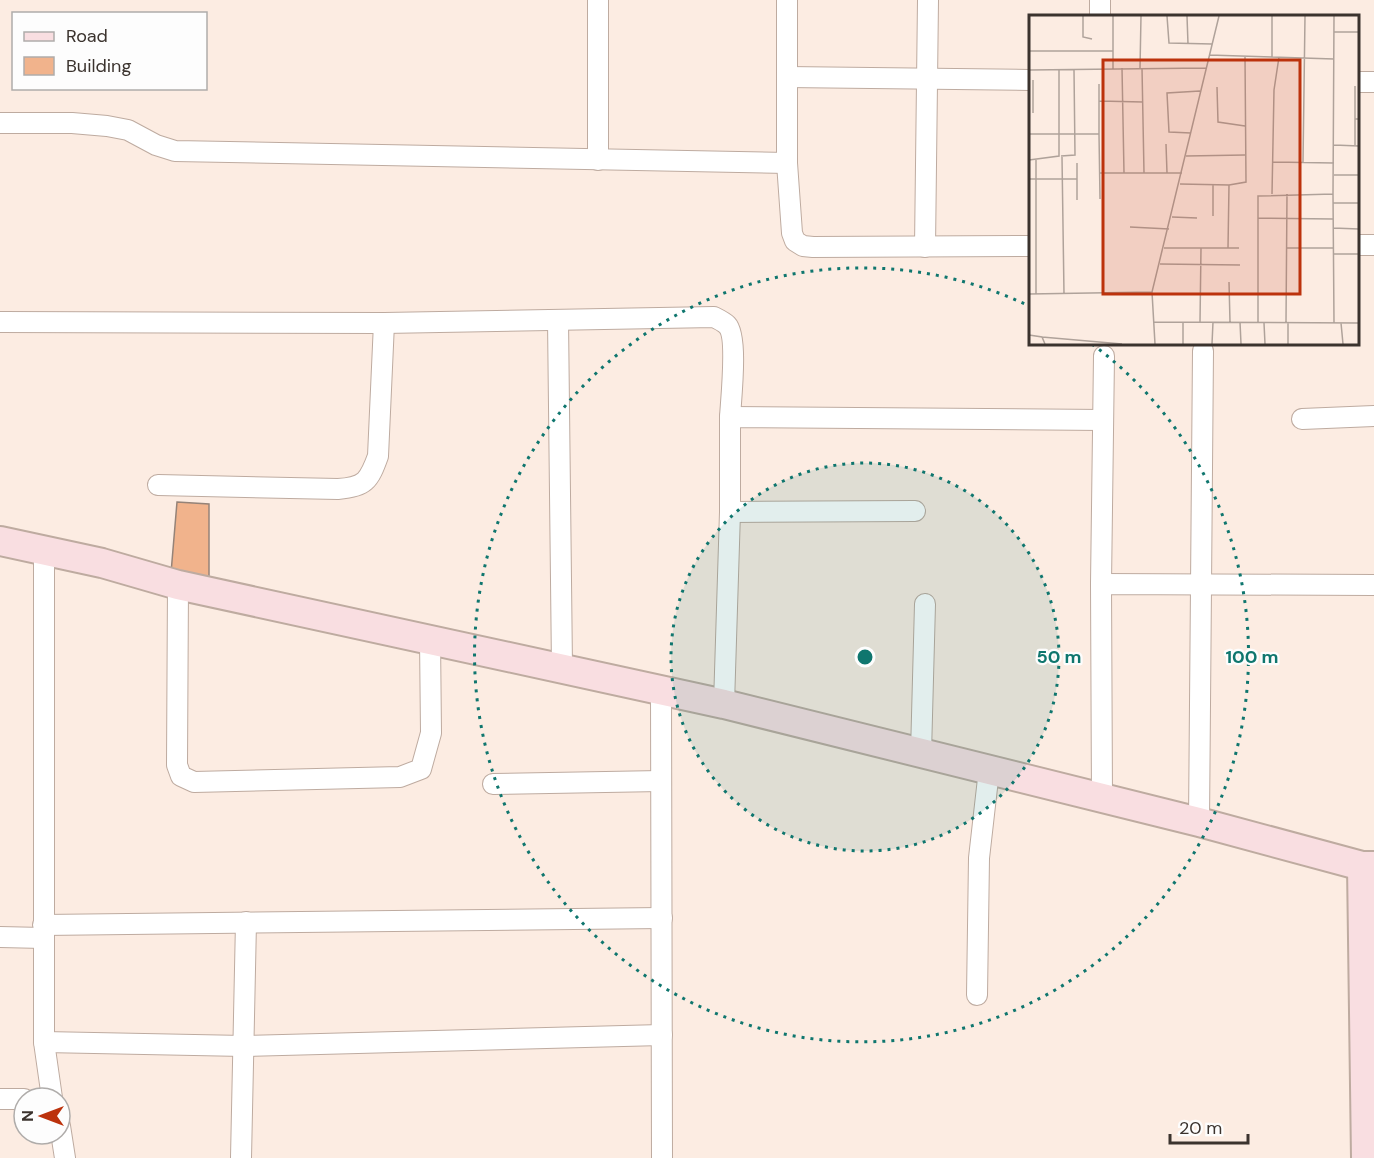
<svg xmlns="http://www.w3.org/2000/svg" width="1374" height="1158" viewBox="0 0 1374 1158" font-family="'DM Sans',sans-serif">
  <style>
    .building { fill: #f1b38c; stroke: #958378; stroke-width: 1.5 }
    .lines { fill: none; stroke-linecap: round; stroke-linejoin: round }
    .street-casing { stroke: #beaba0; stroke-width: 22 }
    .secondary-casing { stroke: #beaba0; stroke-width: 32 }
    .street { stroke: #fff; stroke-width: 20 }
    .secondary { stroke: #f9dee1; stroke-width: 28 }
    .ring { fill: none; stroke: #0f766e; stroke-width: 3; stroke-dasharray: 3 6 }
    .inset-road { fill: none; stroke: #afa29a; stroke-width: 1.5 }
    .view { fill: #bc320c; fill-opacity: 0.15; stroke: #bc320c; stroke-width: 3 }
    .inset-edge { fill: none; stroke: #3b332e; stroke-width: 3 }
    .centre { fill: #0f766e; stroke: #fdfdfd; stroke-width: 3 }
    .ring-label { font-size: 18px; text-anchor: middle; font-weight: bold; fill: #0f766e; stroke: #fdfdfd; stroke-width: 4.5; stroke-linejoin: round; paint-order: stroke }
  </style>
  <rect width="100%" height="100%" fill="#fcece2"/>
  <path class="building" d="M177,502l32,2v75l-38,-6z"/>
  <g class="lines">
    <defs>
      <g id="street">
        <path d="M598,0v160"/>
        <path d="M787,0v163l5,70 3,8 8,5 10,1 217,-1"/>
        <path d="M1100,16v-16"/>
        <path d="M787,77l243,3"/>
        <path d="M1358,82h16"/>
        <path d="M0,123h72l35,3 21,4 28,15 19,6 612,12"/>
        <path d="M1358,245h16"/>
        <path d="M925,247l3,-247"/>
        <path d="M558,320l4,347"/>
        <path d="M0,322l384,1 330,-6c4,2 10,5 13,8 11,11 4,74 3,92"/>
        <path d="M1302,419l72,-3"/>
        <path d="M158,485l180,4c27,-2 31,-8 40,-33l6,-133"/>
        <path d="M730,512l185,-1"/>
        <path d="M44,550v492l8,56"/>
        <path d="M1101,584l3,-228"/>
        <path d="M178,585l-1,180 4,11 13,6 206,-5 21,-8 10,-36 -1,-94"/>
        <path d="M661,690l1,468"/>
        <path d="M724,704l6,-192v-95l373,3"/>
        <path d="M921,753l4,-149"/>
        <path d="M493,784l168,-3"/>
        <path d="M1102,798l-1,-214 273,1"/>
        <path d="M1199,822l4,-471"/>
        <path d="M43,925l619,-7"/>
        <path d="M0,937l43,1"/>
        <path d="M977,995l2,-137 10,-88"/>
        <path d="M44,1042l200,4 418,-11"/>
        <path d="M0,1099h24"/>
        <path d="M60,1126l5,32"/>
        <path d="M241,1158l5,-236"/>
      </g>
      <g id="secondary">
        <path d="M0,541l102,22 76,22 546,119 475,118 163,44h12"/>
        <path d="M1362,866l4,292"/>
      </g>
    </defs>
    <use href="#street" class="street-casing"/>
    <use href="#secondary" class="secondary-casing"/>
    <use href="#street" class="street"/>
    <use href="#secondary" class="secondary"/>
  </g>
  <circle cx="865" cy="657" r="194" fill="#0f766e" fill-opacity=".12"/>
  <g class="ring">
    <circle cx="865" cy="657" r="194"/>
    <path d="M1092 344A387 387 0 1 1 1029 306"/>
  </g>
  <g transform="translate(1029 15)">
    <rect width="330" height="330" fill="#fcece2"/>
    <path class="inset-road" d="M54,1v21l9,2M138,1l2,27 43,1M158,1l1,28M243,1v41l62,2M305,17h25M0,36h84M180,40l63,2M93,53l2,105M111,53l1,-52M113,53l2,105M84,54v-53M0,55l177,-2M4,65v33M326,71v33h4M188,72l1,35 27,4M70,86l44,1M162,118l-22,-1 -2,-39 33,-2M0,119h70v-50M70,119l1,65M137,129l1,29M305,130l25,1M326,130v-26M32,141l14,-1 -1,-85M157,141l59,-1M33,142l2,137M0,145l30,-4v-86M244,147l61,1M274,147l2,-146M48,148v37M71,158h82M305,160h25M0,164h48M151,169l49,1 -1,63M184,170v31M200,170l17,-3 -1,-126M243,179l2,-104 5,-33M304,179l1,-178M304,188h26M143,202l25,1M229,203l75,1M101,212l39,2M304,213l26,1M135,233h37l-1,74M172,233h38M257,233h48M305,239h25M131,249l80,1M200,267l1,40M0,279l123,-2M7,279v-134M125,307l205,1M154,307v22M211,307l1,22M229,308v-127l75,-2 1,129M235,308l1,21M257,308l1,-129M312,308l2,21M0,320l13,2 3,7M13,322l80,7M126,329l-3,-52 67,-276M183,329l1,-22M259,329v-21"/>
    <path class="view" d="M74,45h197v234h-197z"/>
    <rect width="330" height="330" class="inset-edge"/>
  </g>
  <circle cx="865" cy="657" r="9" class="centre"/>
  <g class="ring-label">
    <text x="1059" y="663">50 m</text>
    <text x="1252" y="663">100 m</text>
  </g>
  <rect x="12" y="12" width="195" height="78" fill="#fdfdfd" stroke="#afacaa" stroke-width="1.5"/>
  <rect x="24" y="32" width="30" height="9" fill="#f9dee1" stroke="#afacaa" stroke-width="1.5"/>
  <text x="66" y="42" font-size="18" fill="#3b332e">Road</text>
  <rect x="24" y="57" width="30" height="18" fill="#f1b38c" stroke="#afacaa" stroke-width="1.5"/>
  <text x="66" y="72" font-size="18" fill="#3b332e">Building</text>
  <g transform="translate(42 1116) rotate(270)"><circle r="28" fill="#fdfdfd" stroke="#afacaa" stroke-width="1.5"/>
  <path d="M0-4.5L10 22L0 15L-10 22Z" fill="#bc320c"/>
  <text y="-9" font-size="16" font-weight="bold" text-anchor="middle" fill="#3b332e">N</text>
  </g>
  <path d="M1170 1134v9h78v-9" fill="none" stroke="#3b332e" stroke-width="3"/>
  <text x="1179" y="1134" font-size="18" fill="#3b332e" stroke="#fdfdfd" stroke-width="4.5" paint-order="stroke">20 m</text>
</svg>
